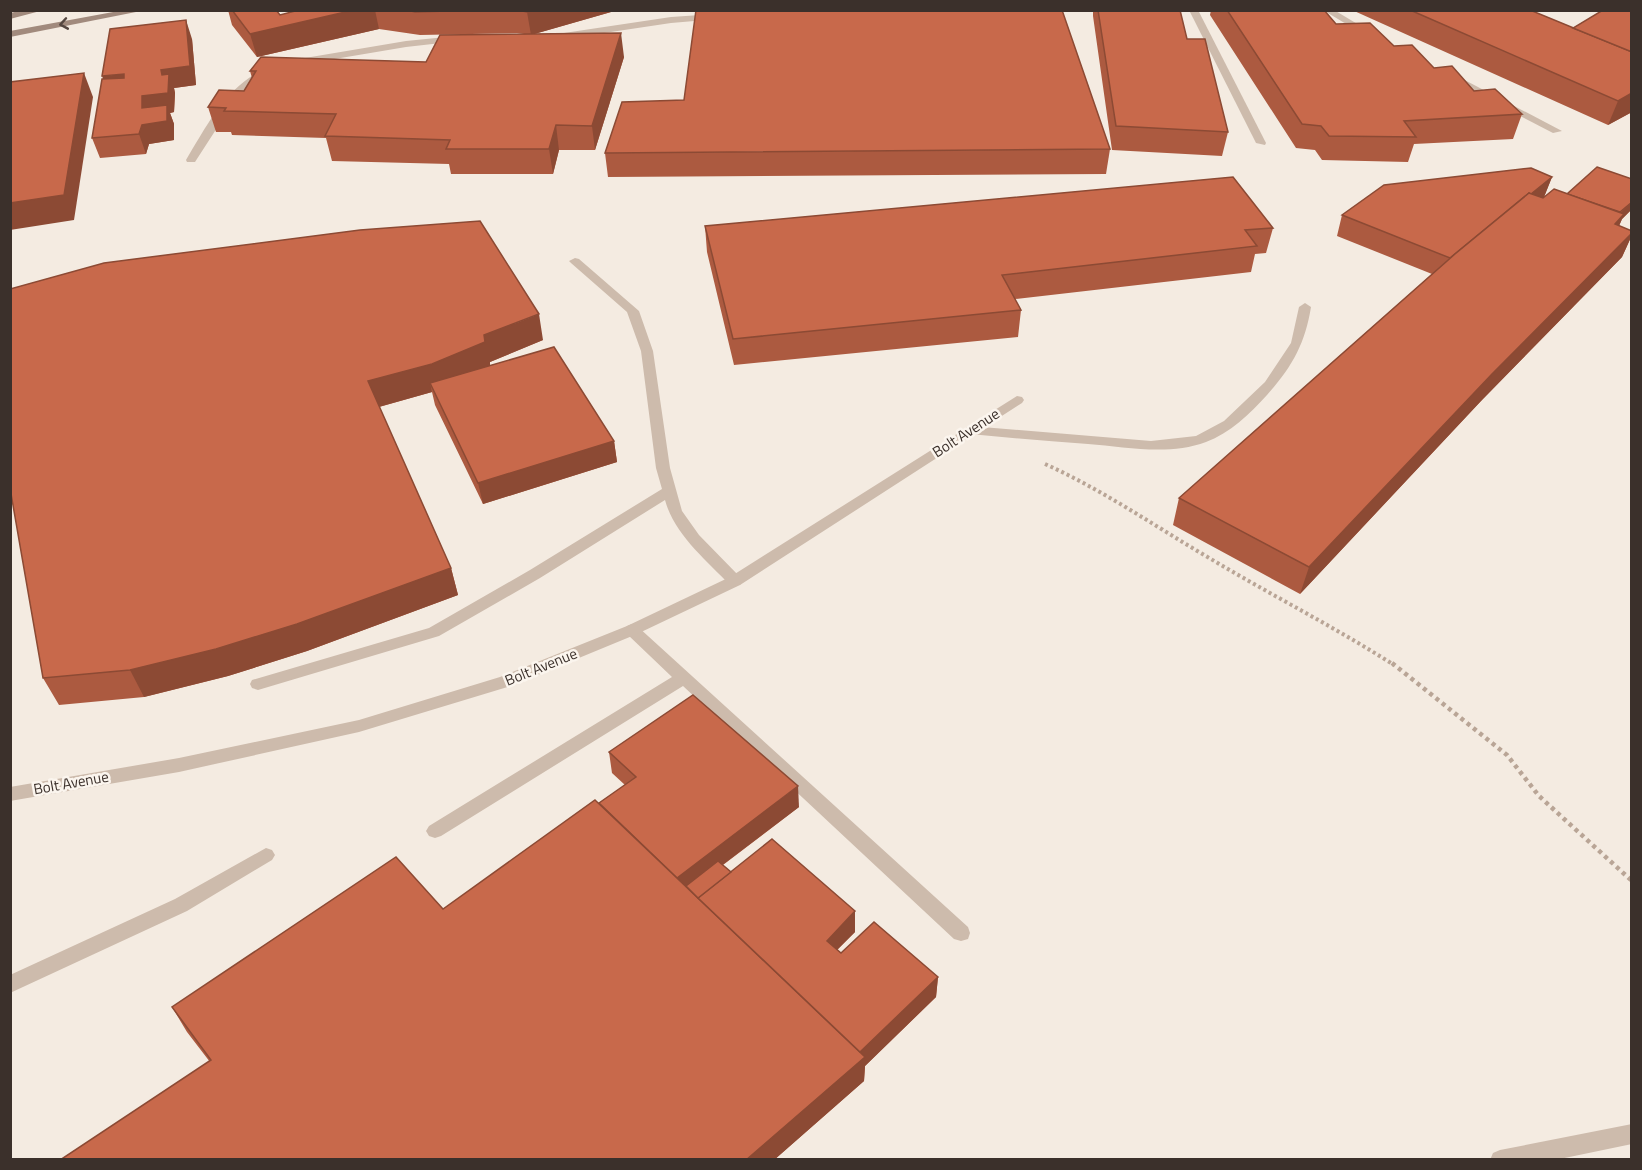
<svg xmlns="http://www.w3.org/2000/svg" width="1642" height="1170" viewBox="0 0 1642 1170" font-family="'Titillium Web',sans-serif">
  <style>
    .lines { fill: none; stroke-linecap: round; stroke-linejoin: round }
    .path-far1 { stroke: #b9a596; stroke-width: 4; stroke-dasharray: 3 3; stroke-linecap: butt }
    .path { stroke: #b9a596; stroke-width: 4.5; stroke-dasharray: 4 4; stroke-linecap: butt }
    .service { fill: #cdbbac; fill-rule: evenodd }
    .minor { fill: #cdbbac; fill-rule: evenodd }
    .secondary { fill: #a18a7d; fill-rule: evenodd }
    .wall { fill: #ac5a40 }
    .shaded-wall { fill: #8c4a34 }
    .building { fill: #c8694b; stroke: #8c4a34; stroke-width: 1.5 }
    .oneway { stroke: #544640 }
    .labels { text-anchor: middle; stroke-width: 5; stroke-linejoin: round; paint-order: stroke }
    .street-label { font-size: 15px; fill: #3b302b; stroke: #fbf5ee }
  </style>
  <rect width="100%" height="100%" fill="#f4ebe1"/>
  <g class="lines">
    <path class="path-far1" d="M1045,464c60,27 114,65 171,98 59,35 120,66 178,103"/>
    <path class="path" d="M1392,663l115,92 32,41 93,85"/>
    <g class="service">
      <path d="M1189,10h9l68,133 -1,2 -9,-2z"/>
      <path d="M1323,10h11l40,24 -8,2z"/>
      <path d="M715,14l3,1v4l-47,4 -107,16 -5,-3 5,-3 107,-16z"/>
      <path d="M456,36l5,3 -2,2 -53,6 -107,18 -5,-3 5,-3 107,-18z"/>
      <path d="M267,68l8,2 -27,17 -11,10 -42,65h-8l-1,-2c22,-36 40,-74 81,-92z"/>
      <path d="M1451,76h6l105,55 -9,2 -102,-53z"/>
      <path d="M575,258l4,1 60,52 14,40 17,117 12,43 17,24 41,42 2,4 -2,4h-10c-24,-25 -56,-51 -65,-85l-125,78 -101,58 -181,54 -6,-2 -2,-4 2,-4 177,-52 101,-58 132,-81 -6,-21 -15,-117 -14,-39 -56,-49 -2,-2z"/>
      <path d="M1305,303l6,4c-6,37 -19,60 -44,88 -17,19 -37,38 -61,47 -37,14 -80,5 -118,2 -39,-3 -79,-6 -118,-10l-7,-4 7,-4 181,15 45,-5 28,-15 41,-39 26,-39 8,-36z"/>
      <path d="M632,624l5,2 331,301 2,6 -2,6 -7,2 -7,-2 -271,-253 -242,150 -6,2 -6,-2 -3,-5 3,-5 243,-149 -45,-43 -3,-4 3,-4z"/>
      <path d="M266,848l6,2 3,5 -3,5 -85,51 -177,82v-18l165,-76z"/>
      <path d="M1632,1124v20l-77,16h-65l3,-7 7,-3z"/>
    </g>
    <path class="minor" d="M1017,396l5,1 2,3 -2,3 -282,182 -103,49 -126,52 -152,46 -180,40 -169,29v-14l169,-29 180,-38 141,-43 127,-51 103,-49z"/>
    <g class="secondary">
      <path d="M24,10h20l-34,9v-6z"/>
      <path d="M124,10h22l-136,27v-6z"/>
    </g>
  </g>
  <g class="wall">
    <path d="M228,10h48l4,5 19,-5h319l-84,24 90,23 -29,93h-36l-6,24h-102l-2,-10 -117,-3 -6,-23 -94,-3 -1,-3h-15l-8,-25 36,-16 8,-13 -2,-7 176,-9 98,-28 -7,-1 -97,2 -41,-6 -122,28 -25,-32z"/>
    <path d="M1093,10h87l7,29 41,93 -6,24 -110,-6 -19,-134z"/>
    <path d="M1211,10h113l12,14 58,22 80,45 48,23 -9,25 -99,5 -6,18 -86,-2 -7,-10 -19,-2 -86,-133z"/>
    <path d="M1352,10h178l43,18 27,-16 -5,-2h37v102l-24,13z"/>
    <path d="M192,39l4,46 -22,3 1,5 -1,19 -4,1 4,11v16l-25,4 -3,10 -46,4 -8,-20z"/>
    <path d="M1110,149l-4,25 -498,3 -3,-24z"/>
    <path d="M1552,177l-8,20 23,-3 65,-15v30l-10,10 -3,7 13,5v4l-10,22 -141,144 -181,193 -127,-69 6,-27 253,-224 -95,-38 5,-21z"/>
    <path d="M705,226l568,2 -7,25 -11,1 -4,18 -236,27 6,11 -3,27 -284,28 -27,-113z"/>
    <path d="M360,230l183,110 -53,22v4l124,75 3,21 -134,42 -48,-99 -3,-13 -53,15 72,161 7,27 -151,56 -79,25 -84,21 -85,8 -16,-27z"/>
    <path d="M609,752l190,55 -76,58 8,7 124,39v21l-18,18 4,3 97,24 -2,20 -71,69 -1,15 -90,79h-714l150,-98 -23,-30 -15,-25 271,-98 182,-124 -13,-12z"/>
  </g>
  <g class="shaded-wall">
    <path d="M354,10h21l4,19 -122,28 -7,-23z"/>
    <path d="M533,10h85l-87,25 -4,-23z"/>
    <path d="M186,20l6,19 4,46 -22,3 1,5 -1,19 -4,1 4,11v16l-25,4 -3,10 -7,-20 3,-9v-29l20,-21 -1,-5z"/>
    <path d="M621,33l3,24 -29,93 -3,-24z"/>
    <path d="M84,73l9,24 -19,123 -64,10v-27z"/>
    <path d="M124,74l6,19 -21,2 -7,-19z"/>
    <path d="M1632,93v19l-24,13 10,-24z"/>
    <path d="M556,125l3,25 -6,24 -4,-25z"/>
    <path d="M1552,177l-8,20 -99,82 8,-20z"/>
    <path d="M1632,202v7l-10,10 -9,20 1,-20z"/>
    <path d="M1632,233v2l-10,22 -141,144 -181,193 9,-27 183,-193z"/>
    <path d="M539,314l4,26 -53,22v7l-60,14 2,9 -57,16 -7,-27z"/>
    <path d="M614,441l3,21 -134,42 -5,-21z"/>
    <path d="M451,568l7,27 -151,56 -79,25 -84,21 -14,-27z"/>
    <path d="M798,786l1,21 -119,90 -6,-17z"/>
    <path d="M855,911v21l-29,29 1,-20z"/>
    <path d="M938,977l-2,20 -71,69 -1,15 -90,79h-28z"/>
  </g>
  <g class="building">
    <path d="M232,10h44l4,5 19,-5h55l-104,24z"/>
    <path d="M407,10h75l-67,2z"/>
    <path d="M517,10h16l-6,2z"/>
    <path d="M696,10h366l48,139 -505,4 17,-51 62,-2z"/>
    <path d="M1098,10h82l7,29h18l23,93 -112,-6z"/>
    <path d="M1227,10h97l12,14 34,-1 24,23 18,-1 22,23 18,-2 22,25 21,-2 27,25 -118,7 12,16 -87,-1 -8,-10 -19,-2z"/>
    <path d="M1410,10h120l102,42v41l-14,8z"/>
    <path d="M1603,10h29v42l-59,-24z"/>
    <path d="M186,20l4,46 -29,4 1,5 7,-1 -1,19 -26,3v12l25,-3v16l-25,4 -3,9 -47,4 10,-59 22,-1v-4l-22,2 8,-47z"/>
    <path d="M621,33l-29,93 -36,-1 -7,24h-103l4,-9 -125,-4 11,-22 -112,-3 2,-3 -18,-1 11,-17 25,1 12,-20h-6l11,-14 165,5 14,-27z"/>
    <path d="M84,73l-20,122 -54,8v-121z"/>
    <path d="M1597,167l35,12v23l-12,10 -53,-18z"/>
    <path d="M1531,168l21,9 -21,17 -2,-1 -79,65 -108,-43 42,-30z"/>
    <path d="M1233,177l40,51 -28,2 12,16 -255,29 19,35 -288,29 -28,-113z"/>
    <path d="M1554,189l70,25 -9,10 17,7v2l-140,141 -183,193 -130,-69 276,-244 74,-61 14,5z"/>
    <path d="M480,221l59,93 -55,21 1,7 -53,22 -64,17 83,187 -154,56 -81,25 -86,21 -87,8 -33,-190v-199l94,-26 256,-33z"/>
    <path d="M554,347l60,94 -136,42 -48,-100z"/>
    <path d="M693,695l105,91 -121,92 -78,-75 37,-26 -27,-25z"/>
    <path d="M595,800l270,257 -119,103h-686l151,-100 -39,-53 224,-150 47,52z"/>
    <path d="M772,839l83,72 -28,30 14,12 33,-31 64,55 -78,75 -162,-154z"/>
    <path d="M718,861l13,11 -33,26 -12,-12z"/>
  </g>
  <defs><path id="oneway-chevron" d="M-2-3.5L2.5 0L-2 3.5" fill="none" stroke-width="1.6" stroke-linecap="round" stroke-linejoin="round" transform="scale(1.5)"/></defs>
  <use class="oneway" href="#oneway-chevron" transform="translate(64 24) rotate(170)"/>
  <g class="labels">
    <g class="street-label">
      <text transform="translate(966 433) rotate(-33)" y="5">Bolt Avenue</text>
      <text transform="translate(541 667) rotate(-22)" y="5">Bolt Avenue</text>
      <text transform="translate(71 783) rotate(-10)" y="5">Bolt Avenue</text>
    </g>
  </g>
  <rect width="1642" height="1170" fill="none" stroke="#3b302b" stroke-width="24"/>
</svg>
